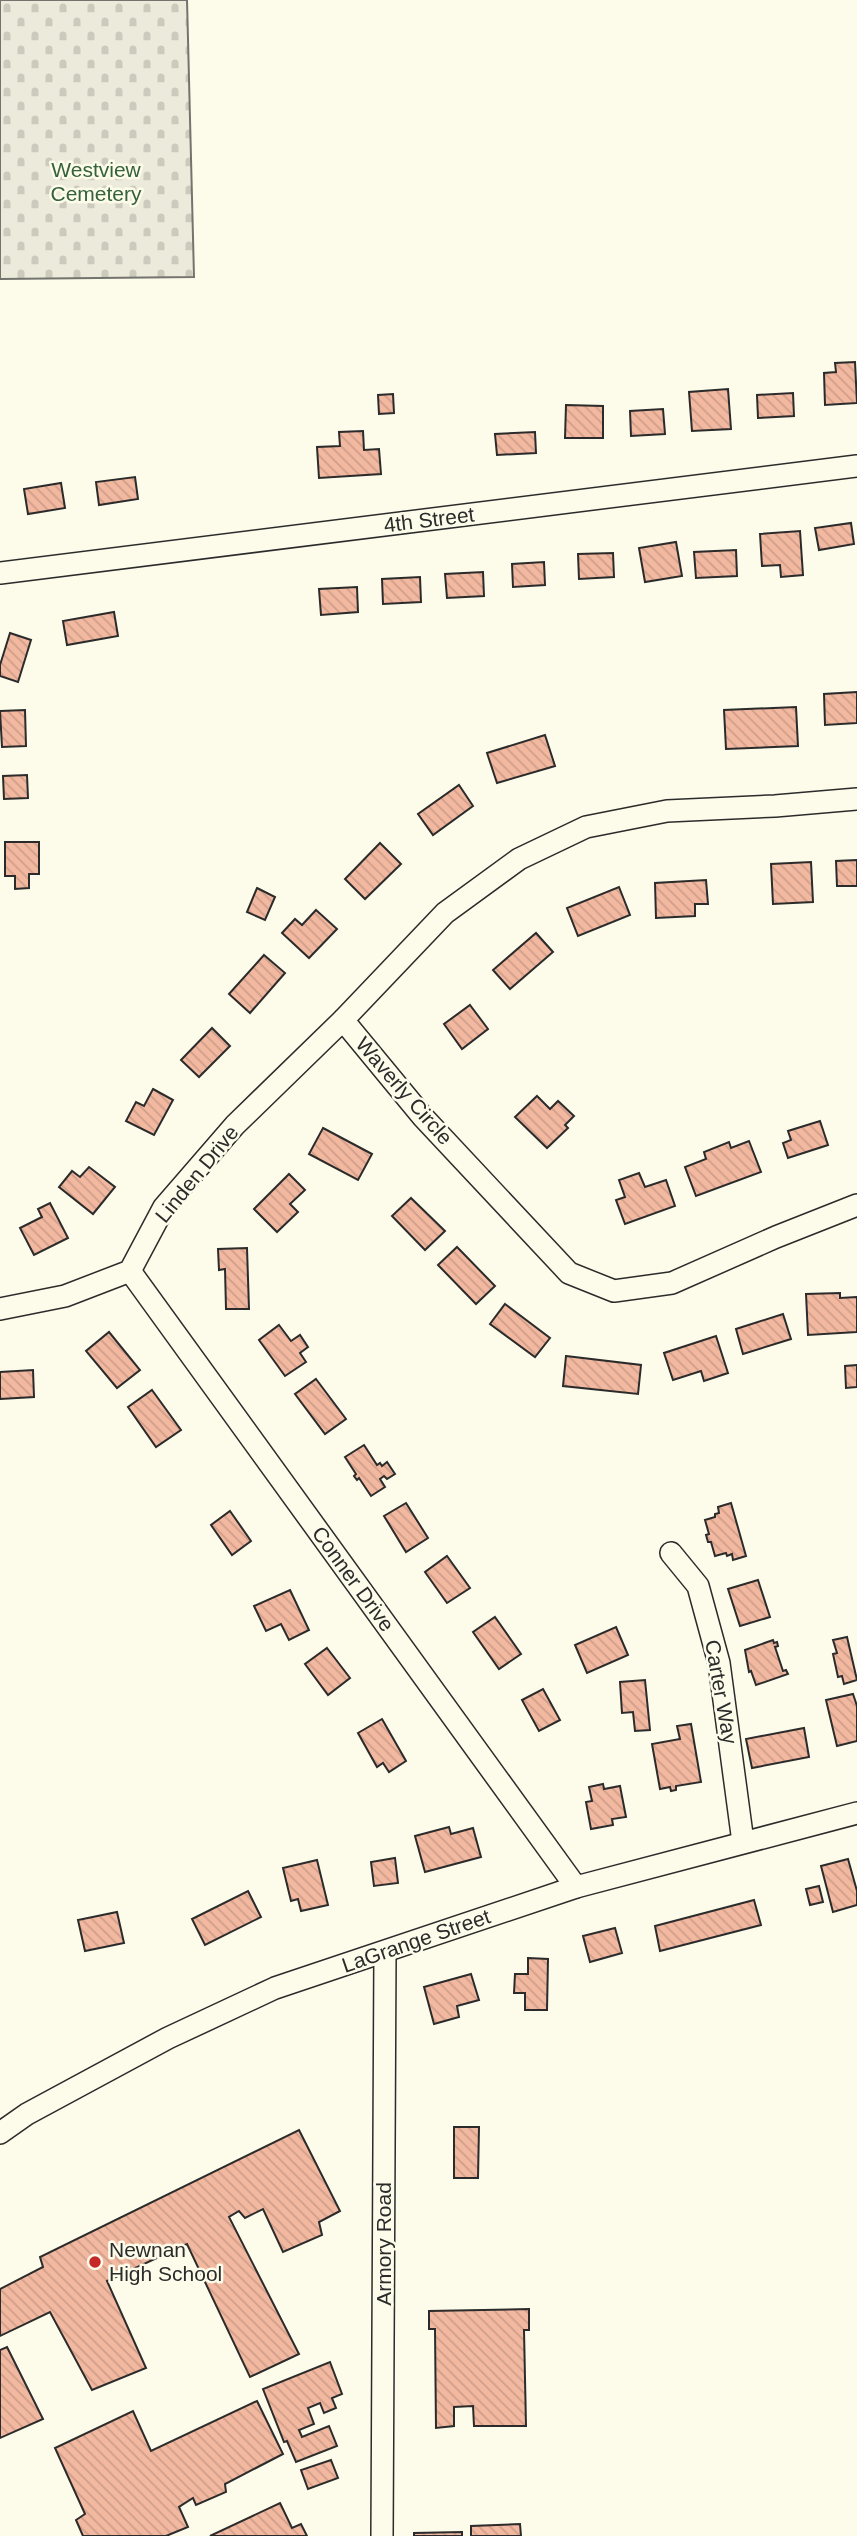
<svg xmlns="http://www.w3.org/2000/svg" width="857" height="2536" viewBox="0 0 857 2536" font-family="Helvetica,sans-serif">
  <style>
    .cemetery { fill: url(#cemetery-stones); stroke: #74746e; stroke-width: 2 }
    .building { fill: url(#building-back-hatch); stroke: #2b2b2b; stroke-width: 2 }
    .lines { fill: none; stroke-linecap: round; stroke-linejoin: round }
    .minor-casing { stroke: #2b2b2b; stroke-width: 24 }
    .minor { stroke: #fdfbea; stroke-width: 21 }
    .poi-dot { fill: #c62828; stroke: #fdfbea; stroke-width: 2.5 }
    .labels { text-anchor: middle; stroke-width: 5; stroke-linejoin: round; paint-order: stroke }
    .park-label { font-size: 21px; fill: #34623c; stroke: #fdfbea }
    .street-label { font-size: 21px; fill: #2b2b2b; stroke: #fdfbea }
    .poi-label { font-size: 21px; fill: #2b2b2b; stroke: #fdfbea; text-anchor: start }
  </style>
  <defs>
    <pattern id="cemetery-stones" width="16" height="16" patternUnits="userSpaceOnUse" patternTransform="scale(1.75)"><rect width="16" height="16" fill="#ecebdb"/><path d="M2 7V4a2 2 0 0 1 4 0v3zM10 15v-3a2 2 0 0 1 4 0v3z" fill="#cbcabc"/></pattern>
    <pattern id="building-back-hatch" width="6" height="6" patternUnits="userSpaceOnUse" patternTransform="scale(1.75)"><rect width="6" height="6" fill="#f2b8a0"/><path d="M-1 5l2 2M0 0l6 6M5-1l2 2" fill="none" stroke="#d09e8a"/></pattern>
  </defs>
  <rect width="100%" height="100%" fill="#fdfbea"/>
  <path class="cemetery" d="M0,0h187l7,277 -194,2z"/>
  <g class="building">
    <path d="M855,362l2,41 -32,2 -1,-32 12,-1 -1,-9z"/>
    <path d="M728,389l3,40 -39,2 -3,-39z"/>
    <path d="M793,393l1,23 -36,2 -1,-23z"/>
    <path d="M393,394l1,19 -15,1 -1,-19z"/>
    <path d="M566,405l37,1v32h-38z"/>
    <path d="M663,409l2,25 -34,2 -1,-25z"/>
    <path d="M363,431l1,19 15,-1 2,25 -62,4 -2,-31 23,-1 -1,-14z"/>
    <path d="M535,432l1,21 -39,2 -2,-21z"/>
    <path d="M135,477l3,22 -39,6 -3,-23z"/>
    <path d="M61,483l4,25 -37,6 -4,-25z"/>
    <path d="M851,523l3,21 -35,6 -4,-22z"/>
    <path d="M800,531l3,44 -22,2 -1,-12 -18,1 -2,-32z"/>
    <path d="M676,542l6,34 -37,6 -6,-34z"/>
    <path d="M736,550l1,26 -41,2 -2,-26z"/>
    <path d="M613,553l1,24 -35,2 -1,-25z"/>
    <path d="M544,562l1,23 -32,2 -1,-23z"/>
    <path d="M483,572l1,24 -37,2 -2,-24z"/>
    <path d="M420,577l1,25 -38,2 -1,-25z"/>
    <path d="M357,587l1,25 -37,3 -2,-26z"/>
    <path d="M114,612l4,24 -51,9 -4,-24z"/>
    <path d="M10,633l21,7 -13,42 -18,-6v-11z"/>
    <path d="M857,692v31l-32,2 -1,-31z"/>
    <path d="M796,707l2,39 -72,3 -2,-39z"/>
    <path d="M25,710l1,36 -24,1 -2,-36z"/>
    <path d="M545,735l10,31 -58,17 -10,-30z"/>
    <path d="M27,775l1,23 -24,1 -1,-23z"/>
    <path d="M459,785l14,21 -40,29 -15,-21z"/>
    <path d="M5,842h34v32h-10v14l-14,1v-13h-10z"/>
    <path d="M380,843l21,21 -36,35 -20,-20z"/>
    <path d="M857,860v26h-20l-1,-25z"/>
    <path d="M811,862l2,40 -40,2 -2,-40z"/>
    <path d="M706,880l2,24h-13v12l-39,2 -1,-35z"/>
    <path d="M619,887l11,28 -52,21 -11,-28z"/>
    <path d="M257,888l18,9 -10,23 -18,-8z"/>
    <path d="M316,910l21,19 -28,29 -27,-25 13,-14 7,6z"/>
    <path d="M536,933l17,19 -43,37 -17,-19z"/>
    <path d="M264,955l21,18 -35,40 -21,-19z"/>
    <path d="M470,1005l18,24 -26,20 -18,-25z"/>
    <path d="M212,1028l18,18 -31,31 -18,-17z"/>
    <path d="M153,1089l20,11 -19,35 -28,-14 10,-19 8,4z"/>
    <path d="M537,1096l13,13 8,-8 16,15 -9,9 3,3 -21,20 -32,-31z"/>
    <path d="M820,1121l8,24 -40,13 -5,-15 8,-3 -3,-9z"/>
    <path d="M323,1128l49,26 -14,26 -49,-26z"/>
    <path d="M749,1141l12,31 -65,24 -11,-29 21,-8 -2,-7 25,-10 2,6z"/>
    <path d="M89,1167l26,20 -22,27 -34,-27 13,-16 8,6z"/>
    <path d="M639,1173l6,14 21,-7 9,26 -50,18 -9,-24 9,-3 -6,-17z"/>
    <path d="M289,1174l16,16 -15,14 8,8 -21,20 -23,-23z"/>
    <path d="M411,1198l34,33 -20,19 -33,-34z"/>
    <path d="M50,1203l18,35 -34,17 -14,-27 22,-11 -4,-8z"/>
    <path d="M457,1247l38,39 -19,18 -38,-39z"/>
    <path d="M247,1248l2,61h-23l-1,-40 -6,1 -1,-21z"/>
    <path d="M840,1293v5l17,-1v35l-49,3 -2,-41z"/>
    <path d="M505,1304l45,34 -15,19 -45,-33z"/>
    <path d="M783,1314l8,25 -48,15 -7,-25z"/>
    <path d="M279,1325l12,16 9,-6 8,12 -8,6 6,9 -21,14 -26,-36z"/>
    <path d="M109,1332l31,38 -23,18 -31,-37z"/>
    <path d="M716,1336l12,37 -24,8 -3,-10 -28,9 -9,-27z"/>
    <path d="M566,1356l75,9 -3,29 -75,-8z"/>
    <path d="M857,1365v22l-11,1 -1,-22z"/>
    <path d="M33,1370l1,27 -34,2v-27z"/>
    <path d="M316,1379l30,40 -21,15 -30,-40z"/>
    <path d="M152,1390l29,40 -25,17 -28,-40z"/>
    <path d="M364,1445l13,20 3,-2 2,3 5,-4 8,12 -8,5 -3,-3 -4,3 5,8 -14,9 -12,-18 -2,2 -3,-4 2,-2 -11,-17z"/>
    <path d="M406,1503l22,35 -22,14 -22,-36z"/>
    <path d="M731,1503l15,53 -13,4 -1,-6 -5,2 -1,-3 -11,3 -4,-14h-3l-2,-7 3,-1 -4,-14 10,-3v-3l4,-1 -1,-6z"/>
    <path d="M230,1511l21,30 -19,14 -21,-30z"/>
    <path d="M447,1556l23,32 -23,15 -22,-31z"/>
    <path d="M758,1580l12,37 -30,9 -12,-37z"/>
    <path d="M290,1590l19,40 -20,10 -8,-16 -15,7 -12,-25z"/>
    <path d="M495,1617l26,37 -22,15 -26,-37z"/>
    <path d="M616,1627l12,28 -41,18 -12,-28z"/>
    <path d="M847,1637l10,43 -13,4 -2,-8 -4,1 -5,-23 4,-1 -4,-13z"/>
    <path d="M773,1640l1,3 3,-1 1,4 -3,1 8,24 3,-1 2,4 -32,11 -5,-14 -2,1 -4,-22z"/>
    <path d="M327,1648l23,30 -22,17 -23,-31z"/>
    <path d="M645,1680l5,50 -15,1 -2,-19 -11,1 -2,-31z"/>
    <path d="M543,1689l17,31 -21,11 -17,-31z"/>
    <path d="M853,1694l4,12v35l-20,5 -11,-46z"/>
    <path d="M382,1719l24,42 -17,11 -6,-9 -6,4 -19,-34z"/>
    <path d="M691,1724l10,58 -25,4v4l-5,1 -1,-4 -10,2 -8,-45 28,-5 -3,-13z"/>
    <path d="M804,1728l5,29 -57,11 -6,-29z"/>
    <path d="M603,1784l1,5 16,-3 6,31 -14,2 1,6 -22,4 -5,-27 6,-1 -3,-14z"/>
    <path d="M449,1827l2,7 22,-6 8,29 -56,15 -10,-36z"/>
    <path d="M395,1858l3,25 -24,3 -3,-24z"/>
    <path d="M848,1859l9,32v14l-24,7 -12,-46z"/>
    <path d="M317,1860l11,45 -27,6 -3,-12 -7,2 -8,-33z"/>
    <path d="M819,1886l4,16 -13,3 -4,-16z"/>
    <path d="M248,1891l13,26 -56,28 -13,-26z"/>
    <path d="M754,1900l7,25 -101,26 -5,-25z"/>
    <path d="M117,1912l7,31 -39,8 -7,-31z"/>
    <path d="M615,1928l7,25 -32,9 -7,-26z"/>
    <path d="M528,1958l20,1 -1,51h-22v-17h-11l1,-19h13z"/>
    <path d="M471,1974l8,26 -22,6 2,11 -25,7 -10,-37z"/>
    <path d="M454,2127h25l-1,51h-24z"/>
    <path d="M299,2130l41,81 -21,11 3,13 -39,17 -20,-43 -18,9 -6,-7 -10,6 70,137 -49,23 -63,-133 -80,37 39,87 -54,22 -42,-78 -50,24v-47l43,-22 -3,-10z"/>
    <path d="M529,2309v21h-5l2,96h-52l-1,-20 -19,1v19l-18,2 -1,-99h-6v-18z"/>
    <path d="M7,2347l36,72 -43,19v-88z"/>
    <path d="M330,2362l12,32 -10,4 4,10 -12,5 -4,-10 -12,5 6,16 -15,6 3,7 27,-11 8,20 -41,16 -9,-21 -3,1 -21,-53z"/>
    <path d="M257,2401l26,53 -58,30 1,8 -30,13 -3,-7 -14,9 9,20 -22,9h-83l-7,-16 9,-6 -30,-66 78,-37 18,40z"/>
    <path d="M331,2460l7,18 -30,11 -7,-19z"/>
    <path d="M280,2503l12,25 9,-4 6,12h-97z"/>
    <path d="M520,2524l1,12h-50v-10z"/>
    <path d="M462,2532v4h-48v-3z"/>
  </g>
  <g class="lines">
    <defs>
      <g id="minor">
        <path d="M0,573l857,-107"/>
        <path d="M343,1020l80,97 146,156 45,18 58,-8 104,-46 81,-32"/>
        <path d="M130,1271l446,616"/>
        <path d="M0,1309l65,-13 65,-25 34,-64 71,-82 108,-105 102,-107 74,-54 67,-32 81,-16 108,-5 82,-7"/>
        <path d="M671,1553l27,33 21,77 24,179"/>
        <path d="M0,2133l27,-19 141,-76 107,-50 301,-101 281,-74"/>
        <path d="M382,2536l3,-584"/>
      </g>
    </defs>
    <use href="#minor" class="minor-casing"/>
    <use href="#minor" class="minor"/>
  </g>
  <circle class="poi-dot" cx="95" cy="2262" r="7"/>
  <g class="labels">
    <g class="park-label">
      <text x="96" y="177">Westview<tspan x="96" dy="24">Cemetery</tspan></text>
    </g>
    <g class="street-label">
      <text transform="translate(429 520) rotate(-7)" y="7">4th Street</text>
      <text transform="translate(404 1091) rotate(49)" y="7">Waverly Circle</text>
      <text transform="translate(197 1174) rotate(-51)" y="7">Linden Drive</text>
      <text transform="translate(353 1579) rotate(54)" y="7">Conner Drive</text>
      <text transform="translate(721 1692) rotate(80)" y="7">Carter Way</text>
      <text transform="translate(416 1941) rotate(-19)" y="7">LaGrange Street</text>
      <text transform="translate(384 2244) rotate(-90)" y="7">Armory Road</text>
    </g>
    <g class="poi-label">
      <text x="109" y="2257">Newnan<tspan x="109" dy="24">High School</tspan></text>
    </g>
  </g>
</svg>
